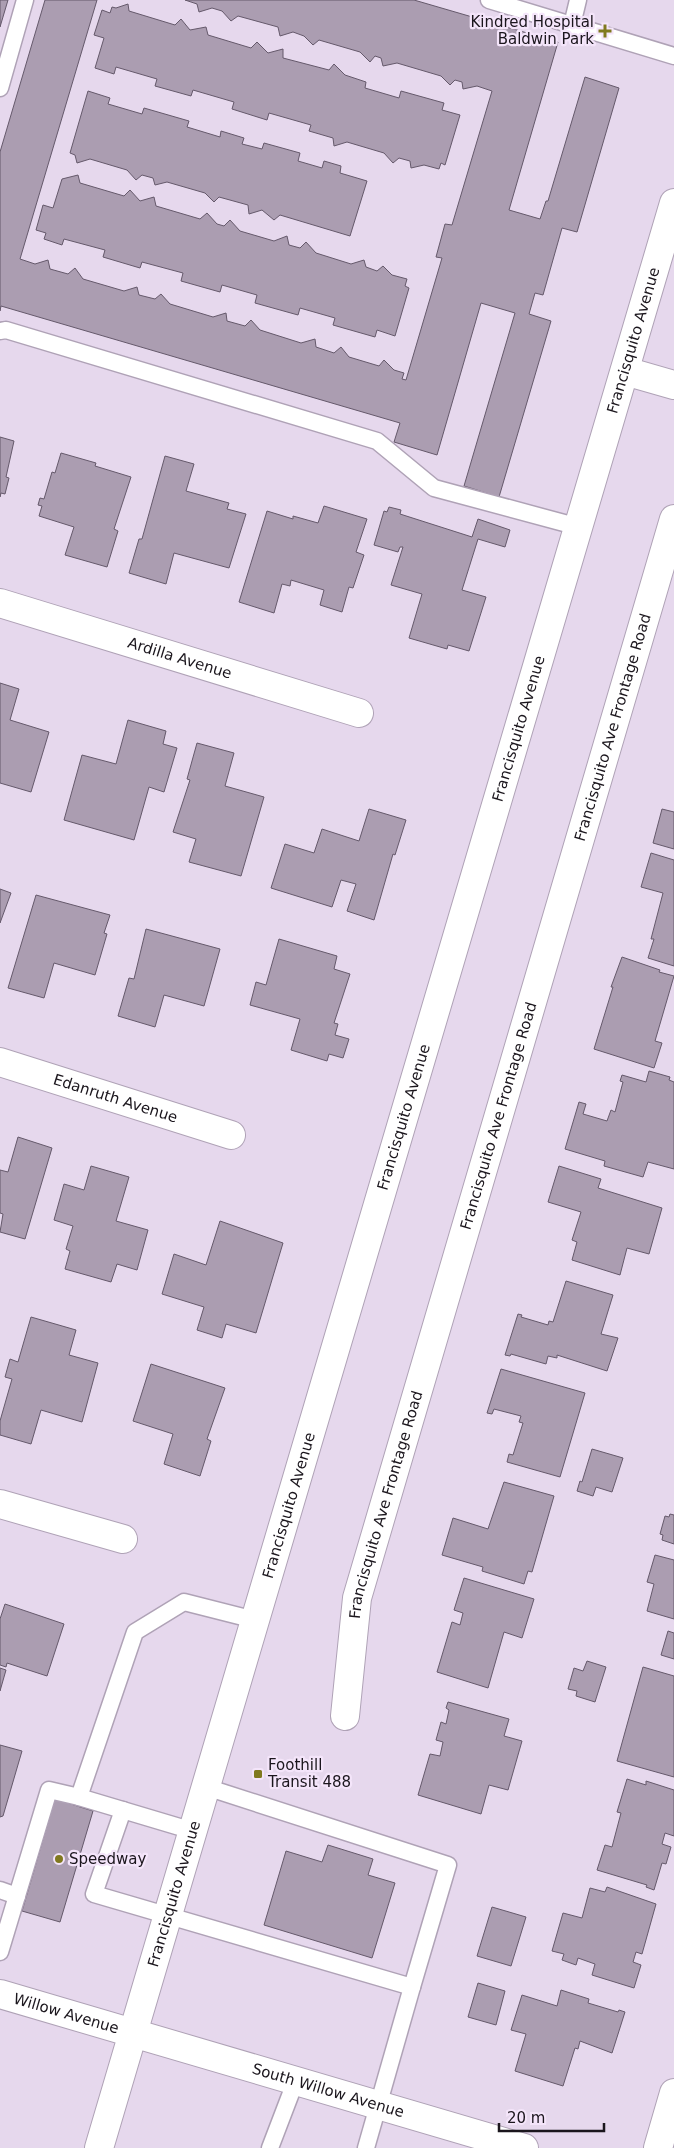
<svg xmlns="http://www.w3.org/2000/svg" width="674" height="2148" viewBox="0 0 674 2148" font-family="'DejaVu Sans',sans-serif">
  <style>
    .building { fill: #ab9db1; stroke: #65596b }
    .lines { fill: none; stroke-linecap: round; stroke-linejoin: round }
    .lane-casing { stroke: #afa2b6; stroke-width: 19 }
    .street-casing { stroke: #afa2b6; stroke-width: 30 }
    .secondary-casing { stroke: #afa2b6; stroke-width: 30 }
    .lane { stroke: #fff; stroke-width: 16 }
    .street { stroke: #fff; stroke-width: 28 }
    .secondary { stroke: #fff; stroke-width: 28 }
    .poi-dot { fill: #80791f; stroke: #f4e5fa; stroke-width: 2 }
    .labels { text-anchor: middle; stroke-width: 4.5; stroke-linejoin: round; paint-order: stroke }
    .poi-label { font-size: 15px; fill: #1b161d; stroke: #f4e5fa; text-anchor: start }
    .street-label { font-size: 15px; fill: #1b161d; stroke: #f4e5fa }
  </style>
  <rect width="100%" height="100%" fill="#e6d8ed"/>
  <g class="building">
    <path d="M0,0h8l-8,27z"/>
    <path d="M45,0h52l-77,259 15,5 13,-4 2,9 18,5 7,-6 8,11 41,12 13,-4 2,8 16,4 6,-5 9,10 43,13 13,-4 1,8 18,5 6,-6 9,10 41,13 14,-4 1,8 18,6 7,-6 8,10 30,9 5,-6 10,10 10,3 -2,6 4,1 36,-122 -6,-1 9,-33 7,1 40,-134 -15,-5 -14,3 -1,-7 -7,-2 -5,5 -9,-9 -44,-13 -14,3 -2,-8 -6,-2 -5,6 -10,-10 -41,-12 -6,5 -9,-9 -11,-4 -13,4 -2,-9 -40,-11 -7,5 -9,-10 -10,-3 -13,4 -2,-8 -12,-4h229l144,42 -49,168 31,9 6,-18h2l37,-124 34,11 -42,144 -15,-4 -19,67 -8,-2 -6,21 22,7 -52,176 -35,-11 51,-173 -34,-10 -44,152 -43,-13 6,-19 -399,-117 -1,5v-159z"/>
    <path d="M128,4l1,7 46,14 6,-6 9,11 16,-3 2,8 43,13 6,-6 11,11 15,-4v9l46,12 5,-6 11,11 21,7 -1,6 34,10 2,-7 43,12 -2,7 18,5 -15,50 -4,-2 -2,6 -15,-4 -13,3 -1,-7 -11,-3 -6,5 -9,-10 -37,-11 -13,4 -1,-8 -24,-7 2,-6 -42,-12 -2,7 -35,-11 2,-7 -41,-12 -2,6 -36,-10 2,-7 -41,-12 -2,7 -19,-6 9,-30 -10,-3 8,-25 8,3 2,-6 4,1z"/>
    <path d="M88,91l22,7 -2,6 34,10 2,-6 45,13 -2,6 33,10 1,-6 23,7 -2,6 20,5 2,-6 36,10 -2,8 24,7 2,-7 17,5 -1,7 27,8 -17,55 -70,-21 -6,5 -12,-10 -13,4 -1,-9 -29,-8 -5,5 -9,-9 -38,-11 -12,3 -2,-7 -11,-3 -6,5 -9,-10 -37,-11 -13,4 -2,-8 -5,-2z"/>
    <path d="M78,175l2,8 44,13 6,-6 10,11 14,-4 2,9 44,13 7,-6 10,11 7,2 6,-6 10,11 34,10 13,-5 2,9 11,3 6,-6 10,11 35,11 13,-4 2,7 11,4 6,-5 9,9 15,4 -2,7 4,2 -14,48 -18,-6 -2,7 -42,-12 2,-7 -35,-10 -2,7 -43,-12 2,-8 -35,-10 -2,7 -39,-11 2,-8 -41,-11 -2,6 -37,-11 2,-7 -41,-11 -2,6 -18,-6 2,-6 -10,-3 7,-25 10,3 9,-29z"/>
    <path d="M0,437l14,4 -8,36 3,1 -4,16 -4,-1 -1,4z"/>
    <path d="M61,453l35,10 -1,3 36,11 -17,52 4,2 -11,36 -42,-12 9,-28 -35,-11 3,-10 -4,-1 2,-7 4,1 8,-27 3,1z"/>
    <path d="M165,456l29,8 -8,27 43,12 -2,6 19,5 -17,54 -55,-15 -8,31 -37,-11 10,-34h3z"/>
    <path d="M324,506l43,13 -11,33 8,3 -11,33 -4,-1 -7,25 -22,-7 4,-15 -33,-10 -1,6 -8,-2 -8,29 -35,-11 28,-91 26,8v-3l25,7z"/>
    <path d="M389,507l12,3 -1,4 72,23 6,-18 32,11 -5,17 -27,-8 -16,51 24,7 -17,54 -21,-6 -1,4 -38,-11 13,-44 -31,-9 12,-38h-3l-2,5 -24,-7 10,-34 3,1z"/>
    <path d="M0,683l19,6 -9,31 39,12 -18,60 -31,-9z"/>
    <path d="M128,720l38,11 -3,13 14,4 -13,44 -15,-5 -15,53 -70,-20 18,-65 34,9z"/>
    <path d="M197,743l37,10 -9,33 39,11 -23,79 -52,-14 7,-23 -23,-7 17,-52 -3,-1z"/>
    <path d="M369,809l37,11 -11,35 -2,-1 -19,66 -27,-9 9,-27 -15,-4 -9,27 -61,-19 14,-44 29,9 8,-24 37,12z"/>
    <path d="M662,809l12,3v37l-21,-6z"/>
    <path d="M651,853l23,7v106l-26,-8 6,-19h-3l12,-46 -22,-6z"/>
    <path d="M0,889l11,4 -11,30z"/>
    <path d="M36,895l74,20 -6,18 3,1 -12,41 -41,-12 -10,35 -36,-10z"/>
    <path d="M146,929l74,20 -16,57 -40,-11 -9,32 -37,-11 11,-38 5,1z"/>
    <path d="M279,939l58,17 -3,13 16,5 -16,49 4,1 -3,11 14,4 -6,19 -14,-4 -2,7 -36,-11 9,-31 -50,-14 6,-23 10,3z"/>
    <path d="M622,957l38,13 -1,2 15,4 -19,65 7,2 -8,25 -60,-19 19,-62h-2z"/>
    <path d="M649,1071l21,6 -1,3 5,2v87l-26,-7 -5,15 -39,-11 1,-5 -40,-12 14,-47 7,2 -3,10 24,7 4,-11 4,2 8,-30 -3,-1 2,-6 24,7z"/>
    <path d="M18,1137l34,11 -27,91 -25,-7 3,-18 -3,-1v-43l8,2z"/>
    <path d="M91,1166l38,11 -13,44 32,9 -11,40 -20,-6 -6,18 -46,-13 5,-18 -4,-2 7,-23 -19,-6 10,-36 20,6z"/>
    <path d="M559,1166l42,13 -3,9 64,20 -13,46 -22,-6 -7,27 -48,-15 5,-18 -5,-2 9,-28 -33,-10z"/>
    <path d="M220,1221l63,22 -27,90 -30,-9 -4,14 -25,-8 7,-23 -42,-13 12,-40 32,11z"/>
    <path d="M566,1281l47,14 -12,39 17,4 -11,33 -50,-16v3l-9,-2 -2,8 -35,-10 -1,2 -5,-1 13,-41 4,1 -1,2 27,8 1,-4 4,1z"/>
    <path d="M31,1317l45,13 -7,25 29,8 -16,59 -41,-12 -10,34 -31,-9v-14l12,-42 -7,-2 5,-18 8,3z"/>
    <path d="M151,1364l74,24 -18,51 4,2 -11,35 -36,-12 9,-30 -40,-13z"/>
    <path d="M501,1369l84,24 -25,84 -53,-15 2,-8 4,1 10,-32 -4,-1 2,-6 -27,-7 -2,5 -5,-1z"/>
    <path d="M592,1449l31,9 -11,34 -16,-5 -3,9 -16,-5 3,-10 2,1z"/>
    <path d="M504,1482l50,14 -22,76 -4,-1 -4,13 -42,-13 1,-4 -41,-12 11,-37 35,11z"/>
    <path d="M670,1514l4,1v29l-12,-4 1,-5 -3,-1 5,-18 4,1z"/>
    <path d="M655,1555l19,5v59l-27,-8 7,-27 -7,-2z"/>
    <path d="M464,1578l70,21 -12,39 -18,-6 -16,56 -51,-16 15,-50 8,3 3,-12 -9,-3z"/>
    <path d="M5,1604l59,20 -17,52 -40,-13 -1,4 -6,-2v-46z"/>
    <path d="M668,1631l6,2v26l-13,-4z"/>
    <path d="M587,1661l19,6 -11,35 -19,-6 1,-5 -9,-2 6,-21 9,3z"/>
    <path d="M643,1667l31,9v101l-57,-16z"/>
    <path d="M0,1668l6,2 -6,21z"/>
    <path d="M448,1702l61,17 -5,17 18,5 -14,49 -19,-5 -8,29 -63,-19 12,-41 10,2 3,-14 -7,-2 5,-18 5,2 3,-14 -3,-2z"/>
    <path d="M0,1745l22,6 -19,65 -3,1z"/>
    <path d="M627,1779l19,6v-4l28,9v46l-9,-3 -3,11 9,3 -5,17 -4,-1 -8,27 -8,-3 1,-2 -50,-15 8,-25 7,2 9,-34 -4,-1z"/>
    <path d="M55,1799l38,12 -33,111 -38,-11z"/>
    <path d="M328,1845l45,14 -5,16 27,8 -23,75 -108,-33 22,-74 36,11z"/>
    <path d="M607,1887l49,17 -14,50 -6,-2 -3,10 8,3 -7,23 -42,-13 3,-11 -17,-6 -2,7 -14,-5 2,-6 -12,-3 11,-38 19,5 8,-30 15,4z"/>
    <path d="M492,1907l34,10 -15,49 -34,-10z"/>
    <path d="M478,1983l27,8 -9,34 -28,-8z"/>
    <path d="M561,1990l28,9 -1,4 30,9 1,-2 6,2 -13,41 -32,-12 -2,8 -3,-1 -12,38 -48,-15 11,-37 -15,-4 11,-35 35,11z"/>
  </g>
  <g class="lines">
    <defs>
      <g id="lane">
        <path d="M489,0l185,56"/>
        <path d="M572,25l6,-25"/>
        <path d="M0,88l25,-88"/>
        <path d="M0,331l6,-1 371,111 57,47 145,39"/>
        <path d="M79,1797l114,34"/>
        <path d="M123,1810l-29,84 318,93 36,-122 -242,-78"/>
        <path d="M0,1890l17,6"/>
        <path d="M0,1952l49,-162 30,7 56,-165 49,-30 71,18"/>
        <path d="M270,2148l26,-68"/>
        <path d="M366,2148l46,-161"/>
      </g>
      <g id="street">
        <path d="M625,371l49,14"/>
        <path id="s1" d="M0,603l359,110"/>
        <path id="s2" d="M0,1062l231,73"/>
        <path d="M0,1504l123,35"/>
        <path id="s3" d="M345,1716l12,-118 317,-1079"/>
        <path d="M658,2148l16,-55"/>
      </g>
      <g id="secondary">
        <path id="s4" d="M0,1994l524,154"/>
        <path id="s5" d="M99,2148l575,-1945"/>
      </g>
    </defs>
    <use href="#lane" class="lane-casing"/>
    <use href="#street" class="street-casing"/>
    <use href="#secondary" class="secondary-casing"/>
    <use href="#lane" class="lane"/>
    <use href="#street" class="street"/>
    <use href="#secondary" class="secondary"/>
  </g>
  <g class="poi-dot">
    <path d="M602.5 23.5h5v5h5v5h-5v5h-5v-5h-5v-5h5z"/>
    <rect x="253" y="1769" width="10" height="10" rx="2.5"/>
    <circle cx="59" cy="1859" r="5"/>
  </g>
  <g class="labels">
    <g class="poi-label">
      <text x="594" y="27" text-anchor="end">Kindred Hospital<tspan x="594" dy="17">Baldwin Park</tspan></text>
      <text x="268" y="1770">Foothill<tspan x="268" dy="17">Transit 488</tspan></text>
      <text x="69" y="1864">Speedway</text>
    </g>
    <g class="street-label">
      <text dy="5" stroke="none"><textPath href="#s5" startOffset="1885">Francisquito Avenue</textPath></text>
      <text dy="5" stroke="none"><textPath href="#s1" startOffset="188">Ardilla Avenue</textPath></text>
      <text dy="5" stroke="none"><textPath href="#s3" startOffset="1026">Francisquito Ave Frontage Road</textPath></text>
      <text dy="5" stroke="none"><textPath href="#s5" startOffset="1480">Francisquito Avenue</textPath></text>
      <text dy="5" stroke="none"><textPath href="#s2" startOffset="121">Edanruth Avenue</textPath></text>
      <text dy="5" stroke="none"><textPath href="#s3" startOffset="621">Francisquito Ave Frontage Road</textPath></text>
      <text dy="5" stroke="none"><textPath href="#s5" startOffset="1075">Francisquito Avenue</textPath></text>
      <text dy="5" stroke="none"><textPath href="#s3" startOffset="216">Francisquito Ave Frontage Road</textPath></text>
      <text dy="5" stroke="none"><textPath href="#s5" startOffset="670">Francisquito Avenue</textPath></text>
      <text dy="5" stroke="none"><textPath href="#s5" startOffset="265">Francisquito Avenue</textPath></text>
      <text dy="5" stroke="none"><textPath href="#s4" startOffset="69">Willow Avenue</textPath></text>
      <text dy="5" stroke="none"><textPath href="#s4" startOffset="342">South Willow Avenue</textPath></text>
    </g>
  </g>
  <path d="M499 2123v8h105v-8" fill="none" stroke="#1b161d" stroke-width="2.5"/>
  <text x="507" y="2123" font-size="15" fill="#1b161d" stroke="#f4e5fa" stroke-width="4" paint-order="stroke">20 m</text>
</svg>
